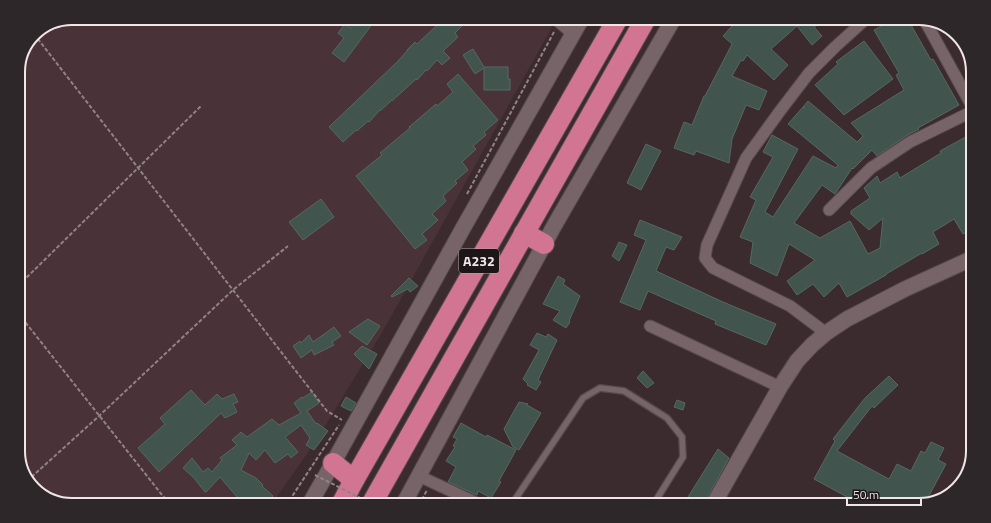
<svg xmlns="http://www.w3.org/2000/svg" width="991" height="523" viewBox="0 0 991 523" font-family="'Titillium Web',sans-serif">
  <style>
    .built { fill: #493238 }
    .building { fill: #42544e; stroke: #566862 }
    .lines { fill: none; stroke-linecap: round; stroke-linejoin: round }
    .lane-casing { stroke: #574a4d; stroke-width: 8 }
    .street-casing { stroke: #574a4d; stroke-width: 13 }
    .secondary-casing { stroke: #574a4d; stroke-width: 17 }
    .highway-casing { stroke: #574a4d; stroke-width: 22 }
    .path { stroke: #908386; stroke-width: 2; stroke-dasharray: 4 2; stroke-linecap: butt }
    .lane { stroke: #766469; stroke-width: 5.5 }
    .street { stroke: #766469; stroke-width: 11 }
    .secondary { stroke: #766469; stroke-width: 15 }
    .highway { stroke: #d27592; stroke-width: 20 }
    .path-bridge { stroke: #908386; stroke-width: 2; stroke-dasharray: 4 2; stroke-linecap: butt }
    .labels { text-anchor: middle; stroke-width: 3; stroke-linejoin: round; paint-order: stroke }
    .shield { fill: #1d1618; stroke: #b1a8aa; stroke-width: 1 }
    .shield-label { font-size: 14px; font-weight: bold; fill: #f0e6e8 }
    .rim { fill: none; stroke: #f0e6e8; stroke-width: 2 }
  </style>
  <rect width="100%" height="100%" fill="#3b2b2f"/>
  <path class="built" d="M72,18h485l-174,313 -67,110 -45,64h-199l-24,-6 -21,-18 -9,-27v-385l16,-35z"/>
  <g class="building">
    <path d="M359,18h7l7,5 -29,39 -12,-9 12,-15 -6,-5 7,-9 6,4z"/>
    <path d="M427,18h43l-15,15 3,4 -15,14 7,7 -8,7 -5,-5 -10,11 -1,-1 -9,10 -1,-1 -24,22v-1l-12,11v-1l-11,12 -1,-1 -11,10 -1,-1 -13,12 -14,-15 68,-65 10,-11v-1l8,-8 2,2 19,-18z"/>
    <path d="M723,18h107l-16,9 8,9 -10,9 -15,-19 -26,23 17,16 -14,15 -27,-25 -4,6 -2,-1 -9,16 35,15 -8,19 -13,-5 -14,34 -3,24 -33,-12 -2,4 -20,-7 10,-26 8,3 12,-29h1l27,-52 -9,-8 9,-10z"/>
    <path d="M896,18h11l24,42 2,-1 26,46 -41,23 1,1 -13,7 -29,20 -5,-6 -19,19 -1,-1 -17,26 -13,-9 -28,38 26,15 30,-17 18,33 12,-6 3,-30 -14,12 -18,-16v-3l19,-13 -6,-10 13,-12 3,7 17,-11 3,6 41,-25 -1,-2 33,-18v95l-10,6 -9,-15 -21,13 6,12 -17,10v-1l-36,21v1l-39,22 -8,-14 -15,14 -11,-13 -16,11 -10,-14 28,-21 -26,-16 -12,32 -27,-13 3,-21 -13,-5 16,-37 -6,-3 23,-40 -10,-5 9,-17 26,14 -33,63 8,5 40,-61 23,12 2,-3 -50,-41 15,-17 2,1 -2,-1 5,-6 49,41 6,-6 -12,-13 53,-33 -8,-15 3,-2 -25,-43z"/>
    <path d="M864,41l29,38 -49,36 -29,-30 23,-21 -2,-2z"/>
    <path d="M473,49l11,18h24v12h2v11h-26v-22l-9,6 -12,-19z"/>
    <path d="M458,74l40,46 -14,12 2,3 -13,11 3,3 -14,13 6,8 -13,11 2,2 -14,13 3,5 -14,13 6,6 -16,14 5,6 -12,9 -59,-73 26,-21 -2,-2 30,-25 -1,-1 27,-23 1,2 16,-14 -6,-8z"/>
    <path d="M646,144l15,7 -20,39 -14,-7z"/>
    <path d="M321,199l13,18 -31,23 -14,-18z"/>
    <path d="M640,220l42,17 -8,13 -8,-3 -10,24 67,31 53,22 -10,21 -51,-21 1,-3 -68,-30 -8,19 -20,-8 26,-62 -12,-5z"/>
    <path d="M619,242l8,3 -8,16 -7,-5z"/>
    <path d="M558,276l7,4 -2,4 17,12 -11,25 1,1 -4,6 -13,-8 7,-9 -17,-7z"/>
    <path d="M409,278l9,8 -8,6 -2,-3 -16,8 -1,-1z"/>
    <path d="M368,319l12,7 -13,19 -18,-13z"/>
    <path d="M334,327l7,9 -9,6 2,3 -20,10 -2,-5 -11,8 -8,-12 7,-5 1,2 8,-8 4,7z"/>
    <path d="M537,333l9,4 2,-3 9,6 -19,40 3,2 -5,8 -9,-5 1,-1 -5,-5 16,-29 -9,-5z"/>
    <path d="M362,346l15,8 -8,15 -15,-15z"/>
    <path d="M643,371l11,12 -7,5 -10,-10z"/>
    <path d="M889,376l9,9 -24,23 -2,-2 -35,45 52,28 8,-15 14,7 10,-20 4,2 6,-11 13,6 -6,12 8,4 -21,39 -6,2h-57l-48,-26 21,-38 -2,-2 32,-41z"/>
    <path d="M191,390l14,15 12,-11 5,5 12,-5 4,8 -5,2 4,8 -12,6 -4,-5 -62,59 -21,-24 27,-24 -5,-6z"/>
    <path d="M312,392l7,11 -12,8 9,13 1,-1 11,8 -14,19 -8,-5 4,-7 -9,-13 -16,12 13,15 -7,6 -3,-4 -13,9 -10,-13 -9,10 -7,-7 -8,17 15,8 7,7 -1,1 11,10 -8,8 -6,-5 -9,6h-22l9,-8 -17,-20 -14,15h-1l-11,-14 -11,-10 9,-10 11,14 5,-4 4,4 10,-12 -2,-2 17,-13 -5,-5 9,-8 6,5 25,-18 7,6 22,-12 -7,-10 8,-6 1,1z"/>
    <path d="M346,397l10,6 -5,8 -10,-5z"/>
    <path d="M677,400l8,3 -2,7 -9,-3z"/>
    <path d="M519,402l9,2 -1,1 14,8 -22,37 -6,-3 -9,-18z"/>
    <path d="M461,423l25,14 1,-2 29,15 -17,31 2,1 -10,16 -13,-7 -1,4 -29,-13 8,-15 -10,-6 9,-14 -2,-1 4,-7 -4,-2z"/>
    <path d="M718,449l11,9 -26,47h-20z"/>
  </g>
  <g class="lines">
    <defs>
      <g id="lane">
        <path d="M952,491l12,-18 9,-27"/>
        <path d="M514,501l69,-103 17,-10 24,3 43,27 15,19 1,20 -30,48"/>
        <path d="M484,505l30,-4 13,4"/>
      </g>
      <g id="street">
        <path d="M556,18l3,4 14,12"/>
        <path d="M924,19l49,89"/>
        <path d="M829,210l42,-42 39,-26 63,-31"/>
        <path d="M650,326l130,61"/>
        <path d="M826,333l-36,-27 -77,-38 -8,-10 2,-13 39,-87 34,-47 29,-38 26,-26 32,-29"/>
        <path d="M419,476l62,29"/>
      </g>
      <g id="secondary">
        <path d="M309,505l24,-42 129,-233 120,-212"/>
        <path d="M403,505l151,-279 120,-208"/>
        <path d="M713,505l67,-118 17,-26 15,-16 14,-12 21,-14 58,-30 68,-31"/>
      </g>
      <g id="highway">
        <path d="M524,233l20,11"/>
        <path d="M333,463l21,17"/>
        <path d="M341,505l13,-25 264,-462"/>
        <path d="M371,505l275,-487"/>
      </g>
    </defs>
    <use href="#lane" class="lane-casing"/>
    <use href="#street" class="street-casing"/>
    <use href="#secondary" class="secondary-casing"/>
    <use href="#highway" class="highway-casing"/>
    <g class="path">
      <path d="M34,34l293,377 15,9"/>
      <path d="M467,194l88,-164"/>
      <path d="M18,286l184,-181"/>
      <path d="M18,313l152,192"/>
      <path d="M27,481l72,-65 134,-126 55,-44"/>
      <path d="M285,505l6,-7 48,-73"/>
      <path d="M419,505l8,-15"/>
    </g>
    <use href="#lane" class="lane"/>
    <use href="#street" class="street"/>
    <use href="#secondary" class="secondary"/>
    <use href="#highway" class="highway"/>
    <path class="path-bridge" d="M315,475l59,30"/>
  </g>
  <g class="labels">
    <rect class="shield" x="459" y="249" width="40" height="24" rx="3"/>
    <g class="shield-label">
      <text x="479" y="266">A232</text>
    </g>
  </g>
  <path d="M0 0H991V523H0ZM72 25H919A47 47 0 0 1 966 72V451A47 47 0 0 1 919 498H72A47 47 0 0 1 25 451V72A47 47 0 0 1 72 25Z" fill="#2e2729" fill-rule="evenodd"/>
  <path class="rim" d="M72 25H919A47 47 0 0 1 966 72V451A47 47 0 0 1 919 498H72A47 47 0 0 1 25 451V72A47 47 0 0 1 72 25Z"/>
  <path d="M847 499v6h74v-6" fill="none" stroke="#f0e6e8" stroke-width="2"/>
  <text x="853" y="499" font-size="12" fill="#f0e6e8" stroke="#1d1618" stroke-width="3" paint-order="stroke">50 m</text>
</svg>
